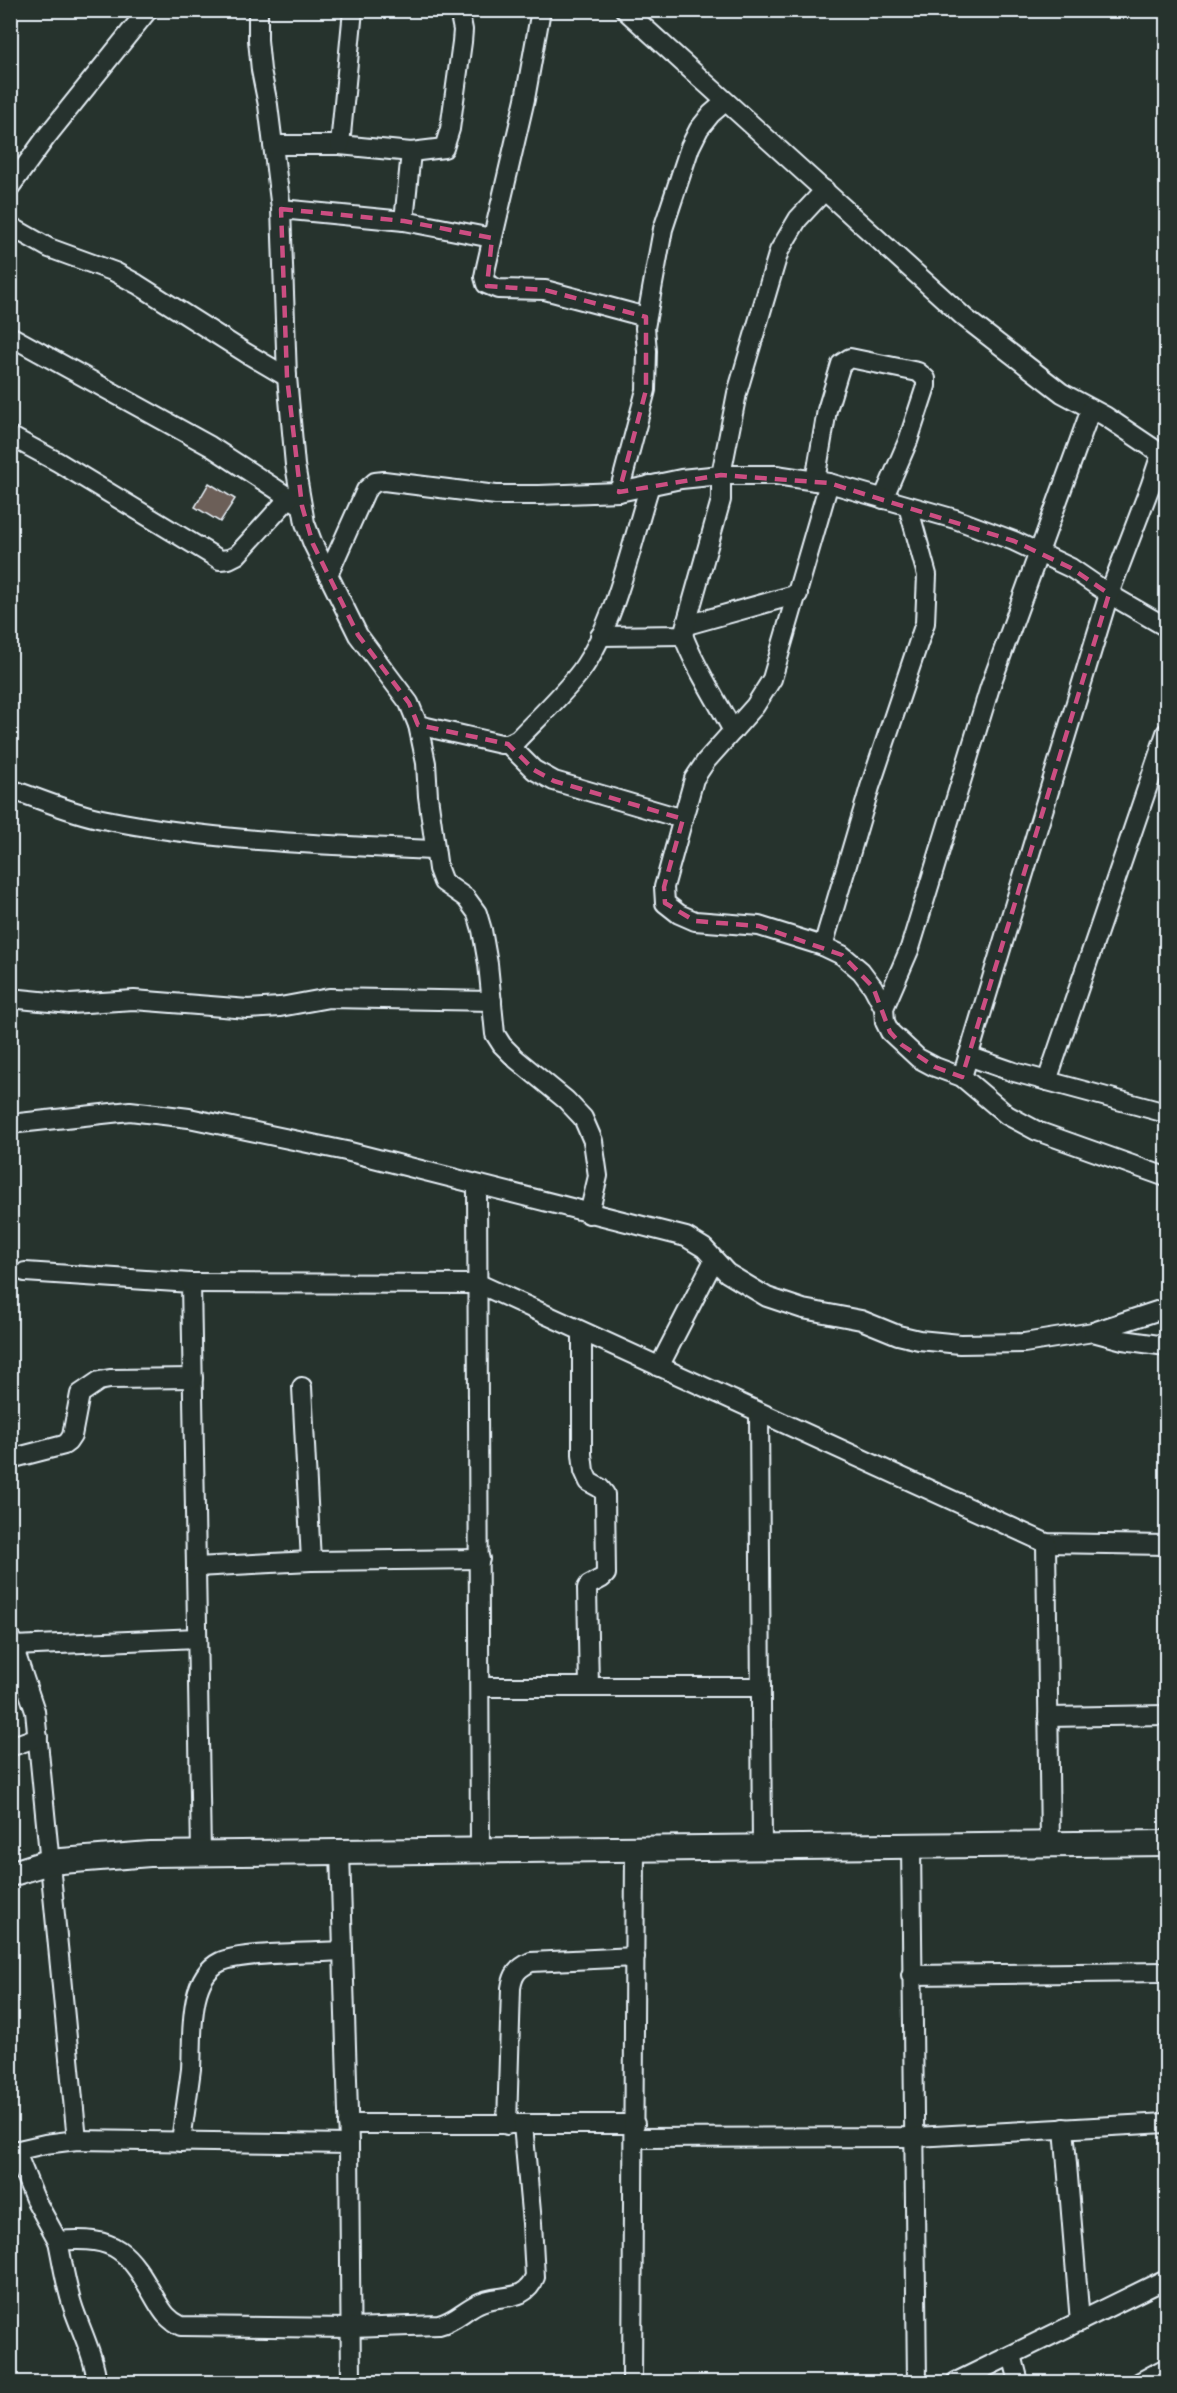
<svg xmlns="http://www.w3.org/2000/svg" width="1177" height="2393" viewBox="0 0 1177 2393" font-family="Mali,sans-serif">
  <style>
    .building { fill: #6c5f59; stroke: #e8f1f8; stroke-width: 1.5 }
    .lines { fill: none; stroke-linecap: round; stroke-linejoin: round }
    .minor-casing { stroke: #e8f1f8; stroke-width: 22 }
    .major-casing { stroke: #e8f1f8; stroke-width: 28 }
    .minor { stroke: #26332d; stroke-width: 18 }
    .major { stroke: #26332d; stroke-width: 24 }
    .marked { fill: none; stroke: #cc4e82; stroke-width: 4.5; stroke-dasharray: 12 8; stroke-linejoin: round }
  </style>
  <rect width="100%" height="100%" fill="#26332d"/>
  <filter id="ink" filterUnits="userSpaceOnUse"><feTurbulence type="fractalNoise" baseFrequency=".0167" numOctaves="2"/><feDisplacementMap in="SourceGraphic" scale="12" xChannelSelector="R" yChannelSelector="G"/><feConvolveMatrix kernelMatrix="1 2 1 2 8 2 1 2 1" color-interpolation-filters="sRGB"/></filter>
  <g filter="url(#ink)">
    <path class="building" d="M209,483l26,16 -15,23 -25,-15z"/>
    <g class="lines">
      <defs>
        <g id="minor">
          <path d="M258,10v30l3,30 7,35 13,104 6,168 8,88 10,58 8,21 45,91 51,68 9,22 8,38 2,33 10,73 5,13 23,16 11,15 5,17 6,34 7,70 7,11 14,14 50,41 17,18 10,23 5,35 -9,38"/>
          <path d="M541,10l-16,89 -39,168 -2,10 2,7 12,5 47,1 101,27"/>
          <path d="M625,10l340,308 97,75 43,23 61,41"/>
          <path d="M273,145h67l71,7 33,-4 6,-19 12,-87 1,-12 -4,-20"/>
          <path d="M340,145l13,-135"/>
          <path d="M10,187l37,-51 101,-126"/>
          <path d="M281,209l123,12 88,17"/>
          <path d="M404,221l7,-69"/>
          <path d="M10,226l39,22 66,24 22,12 109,69 41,24"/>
          <path d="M10,336l200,110 89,58"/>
          <path d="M10,436l48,26 162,98 9,-1 8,-4 52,-57"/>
          <path d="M815,481l12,-71 14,-46 9,-6 68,14 8,7v7l-18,55 -25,58"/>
          <path d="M829,483l-57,196 -17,27 -49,55 -12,18 -30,108 1,16 14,11 16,7 64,5 64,20 19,9 19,16 12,16 11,21 1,14 5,10 28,26 17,9 27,10 45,38 30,16 129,46"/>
          <path d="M619,492l27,-102 1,-39 -2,-23 18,-99 27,-82 9,-18 12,-15 14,-12"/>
          <path d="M328,575l38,-85 9,-8 9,-1 112,14h43l80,-3 62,-13 40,-4h55l53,8 126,36 59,22 57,27 38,26 57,33"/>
          <path d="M687,625l111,-31"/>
          <path d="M683,635c13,35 33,63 50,96"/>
          <path d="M600,636l83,-1 38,-135v-25l16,-82 42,-142 19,-32 27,-29"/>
          <path d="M418,725l83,19h7l10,-5c21,-22 45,-44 63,-68 34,-47 51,-129 69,-186"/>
          <path d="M508,744l26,26 20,11 129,38"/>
          <path d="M10,789c30,10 61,24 92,30 109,22 221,26 332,31"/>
          <path d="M823,946l47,-159 55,-164 2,-48 -19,-69"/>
          <path d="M10,998l60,6 64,-4 114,9 32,-2 49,-9 163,3"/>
          <path d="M884,1008l26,-60 80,-261 101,-278"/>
          <path d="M968,1056l46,16 152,41"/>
          <path d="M962,1077l147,-483 41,-107 11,-33"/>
          <path d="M1047,1081l119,-348"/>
          <path d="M10,1124l120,-13 59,7 157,33 340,86 18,11 23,25 40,24 36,12 58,11 37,15 21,5 41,4 64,-1 69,-11 73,-24"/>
          <path d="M477,1186l3,665"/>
          <path d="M25,1272l166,11 10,570"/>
          <path d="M191,1283l288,1 567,259 120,2"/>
          <path d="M582,1332v122l2,17 5,11 11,6 5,6 1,80 -4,4 -13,7 -2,3 2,99"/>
          <path d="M1093,1332l30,8 43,6"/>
          <path d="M659,1367l55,-107"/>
          <path d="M302,1387l9,174"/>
          <path d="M759,1414l3,434"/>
          <path d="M10,1459l54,-14 4,-3 4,-6 8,-42 19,-13 11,-2 83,-1"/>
          <path d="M1046,1543l4,302"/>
          <path d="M196,1567l115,-6 169,-2"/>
          <path d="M10,1637l25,74 42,429"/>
          <path d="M14,1646l183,-8"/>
          <path d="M480,1687h281"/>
          <path d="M1048,1717l118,-2"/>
          <path d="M10,1747l28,-10"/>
          <path d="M911,1846l6,536"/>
          <path d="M340,1852l9,292 2,238"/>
          <path d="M911,1975l255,-3"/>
          <path d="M348,2124h287"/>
          <path d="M507,2125l4,-137c2,-14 7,-20 20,-26l104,-5"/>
          <path d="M1064,2128l16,194"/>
          <path d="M635,2138l281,-1 250,-14"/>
          <path d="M181,2142c3,-25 7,-49 10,-73 2,-31 -4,-91 29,-107 20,-10 97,-9 123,-11"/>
          <path d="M15,2150l20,49 23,42c60,-5 70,10 98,59 7,12 12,20 25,26l170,2 88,-3c16,-4 24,-14 38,-21 21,-12 47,1 58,-27l-3,-54 -9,-98"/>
          <path d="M10,2152l35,-8 32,-4 272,4"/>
          <path d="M58,2241c5,23 8,47 16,69 9,25 20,47 23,72"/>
          <path d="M1012,2355l7,27"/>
          <path d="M632,2382l3,-533"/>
          <path d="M956,2382l210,-103"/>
          <path d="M1140,2382l26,-14"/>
        </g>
        <path id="major" d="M10,1874l39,-12 101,-8 1016,-11"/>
      </defs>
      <use href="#minor" class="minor-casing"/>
      <use href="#major" class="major-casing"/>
      <use href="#minor" class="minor"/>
      <use href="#major" class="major"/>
    </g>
  </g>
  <path class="marked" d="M281,209l123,12 88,17 -5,48 58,4 101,27v73l-27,102 102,-17 108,8 185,58 57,27 38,26 -147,483 -27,-10 -33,-22 -12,-13 -17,-45 -31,-32 -83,-29 -64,-5 -30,-18 -1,-16 19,-68 -129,-38 -20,-11 -26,-26 -90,-19 -9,-22 -51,-68 -45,-91 -11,-38 -15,-129z"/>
  <rect width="1177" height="2393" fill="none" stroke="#26332d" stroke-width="36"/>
  <rect x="18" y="18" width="1141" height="2357" fill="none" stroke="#e8f1f8" stroke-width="2" filter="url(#ink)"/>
</svg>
